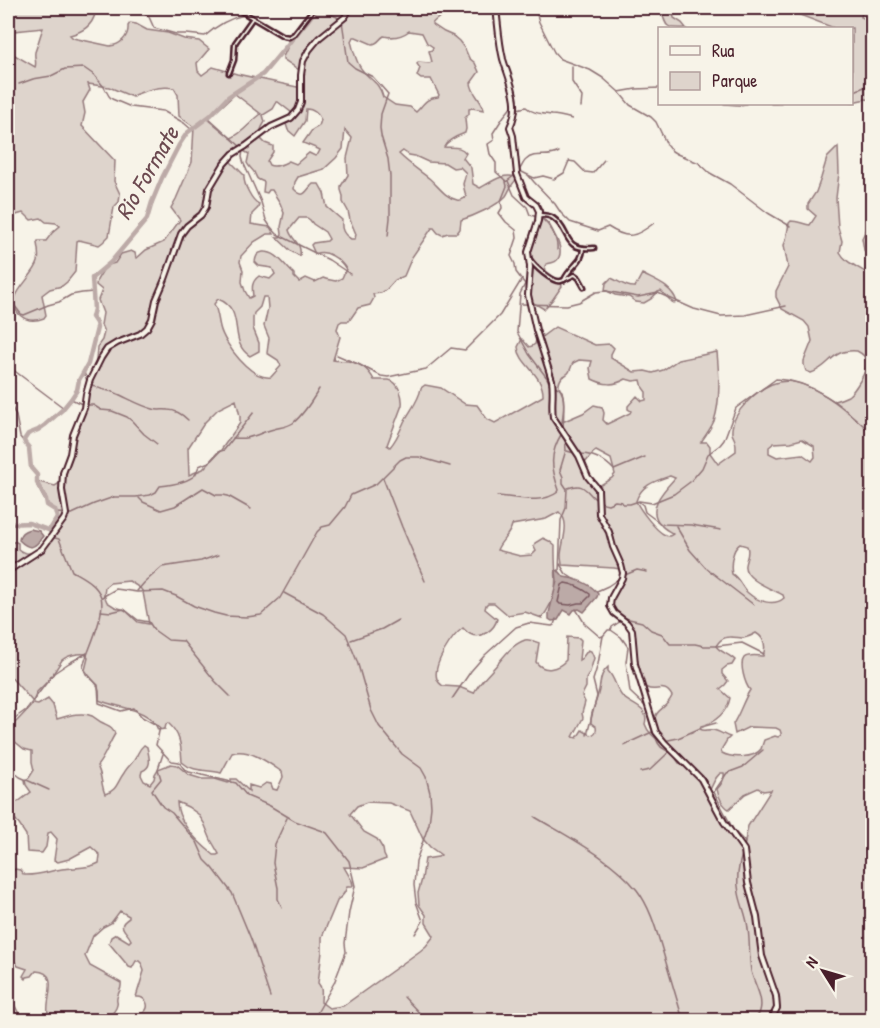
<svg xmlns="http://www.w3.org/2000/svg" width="880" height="1028" viewBox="0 0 880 1028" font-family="'Patrick Hand',sans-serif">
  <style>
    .green { fill: #ded4cc; stroke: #947a7c; stroke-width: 1.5; fill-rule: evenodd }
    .water { fill: #bcaaa7; stroke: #8e7275; stroke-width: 1.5 }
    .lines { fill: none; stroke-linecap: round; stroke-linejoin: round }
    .shore { stroke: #78575d; stroke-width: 1.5 }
    .stream { stroke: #8e7275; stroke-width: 1.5 }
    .river { stroke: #bcaaa7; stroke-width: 4.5 }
    .street-casing { stroke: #4a1f2b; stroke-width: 7 }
    .secondary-casing { stroke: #4a1f2b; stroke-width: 8 }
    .street { stroke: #f7f3e8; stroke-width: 2 }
    .secondary { stroke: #f7f3e8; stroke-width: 4 }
    .labels { text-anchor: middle; stroke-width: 4.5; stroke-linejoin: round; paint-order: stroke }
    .water-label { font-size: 24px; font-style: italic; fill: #6c4950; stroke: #f7f3e8 }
  </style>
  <rect width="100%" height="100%" fill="#f7f3e8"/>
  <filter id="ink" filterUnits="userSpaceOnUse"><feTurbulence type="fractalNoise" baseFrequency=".0167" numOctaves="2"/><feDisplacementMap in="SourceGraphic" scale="12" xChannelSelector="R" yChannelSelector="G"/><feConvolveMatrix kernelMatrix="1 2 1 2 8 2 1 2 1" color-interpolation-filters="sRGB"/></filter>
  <g filter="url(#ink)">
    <g class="green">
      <path d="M8,8h82l5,6c-3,12 -13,18 -25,21l3,3 37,8c10,-1 19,-9 18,-20l2,-3 6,1 11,6 21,3 16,6 15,2 10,8 -12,14 1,8 4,4 11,-8 24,7 60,13 2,-1v-16l-16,-11v-2l6,-13 -2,-6 7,-2 19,-28h143c-8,6 -19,8 -24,16l12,8 9,4 6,5 6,8 4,9 6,5 4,9 -8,11c1,11 11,17 13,27l-12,-2 -3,1v5l-4,4 1,11 -1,4c-8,3 -18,7 -21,14 8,1 16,-2 22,6l-3,5 8,10 2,16 7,4c13,-7 22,-15 36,-11l1,2c-6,5 -7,11 -11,17 -9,10 -32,20 -45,24l-1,9 -3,4h-9l-6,2 -4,-2 -4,-5h-2l-20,29 -8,19 -9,4 -8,9 -6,4 -8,1 1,4 -4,7 -12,3 -9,13h-7l-3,2 -2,6 3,8 -7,23c5,1 10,0 15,1 12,2 21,9 26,19 5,0 11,0 15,0 10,2 14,17 13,25l-15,40 3,2c7,-8 10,-16 14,-25 6,-12 15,-21 17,-34l4,-3 16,3 24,16 12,1 10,14 8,4 48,-27c1,-21 -24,-32 -25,-49l4,-8 7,8 3,-1 3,-2 2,-8 3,2 15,-11 40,18 15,-1 4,4 -3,6v4l23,14 11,-1 8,2 10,-3 15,-10 39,-8c2,22 4,48 -3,69 -3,7 -8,14 -13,21h6l3,4v7l8,11 18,-13c0,-1 0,-9 -1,-10 0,-2 -3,-6 -3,-8 -1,-11 7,-23 14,-30 30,-33 54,-24 88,-2 4,-1 10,-3 14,-5 6,-4 20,-26 19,-34 -1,-6 -6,-9 -10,-11 -27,-2 -25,15 -46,22l-5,-2 -2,-6v-4l8,-20 -3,-14 -5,-6 -22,-12 -6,-12v-6l12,-24 -4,-22 2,-5 3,-17 2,-2c6,0 13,3 19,4l6,-9 -8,-7v-5l8,-12 5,-14 6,-20 11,-11 1,26 -3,25 2,29 4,14 -2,11c6,11 15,13 25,20l5,-1 2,-3v752h-741c5,-7 6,-3 12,-7 9,-7 2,-17 -7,-16l8,-26 -2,-7 -3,-3h-3l-4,7 -3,-1 -20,-24 2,-6 5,-3 13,8 2,-2c-4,-10 -16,-13 -2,-22v-2l-9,-5 -9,12 -8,4 -10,9 -8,20 5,10 31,17c1,7 -3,9 -4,15 -1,6 2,3 -1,10 -2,4 -6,8 -8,12h-53c-4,-2 -5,-3 -7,-7 -3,-14 13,-41 -12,-42l-4,5 -5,1 -1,2 -3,-3 4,-7 -9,-3 -3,-4 -7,-2v-84l7,-7 5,1 4,5c13,1 25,-4 38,-6 12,-2 27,0 37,-6l1,-8 -9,-8 -22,12 -11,3 -4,-2 3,-21 -6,-7 -3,1 -2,14 -4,6 -15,-1 -1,-17 -10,-15 -5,-2 -3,3v-20l5,-1 5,2 13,-10 -5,-7 -1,-5 4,-2 5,-8 -2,-8v-11l-8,-2 -16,-13v-8l9,-7 16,-17 5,1 10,-6 5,6 4,14c10,-3 25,-8 35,-3 3,2 6,4 9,6 7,4 12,4 14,12 -7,11 -10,23 -18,32 5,8 4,19 8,28 12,-3 12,-12 19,-21 3,-6 9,-10 12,-16 3,-6 3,-8 8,-12l3,2c2,10 6,20 -5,24l-1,4 3,6 6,3 4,-5 1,-5 3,-5 13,-5 6,1 12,10 13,4h13l13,4 3,-1v-3h5l13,12v-6l10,3 7,-5 5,1 2,5 4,1 6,-13 -1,-5c-13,-9 -34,-25 -50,-19l-11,20c-14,-4 -27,0 -39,-11 -1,-15 -1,-28 -14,-39l-2,1 -1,5 -7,1c-8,-23 -40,-21 -59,-30 2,-18 -6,-17 -14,-30l3,-12 -3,-4c-6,-1 -17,1 -23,6l-13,20 -12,12 -4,10 -25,-28v-127c3,-4 5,-7 10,-4v6c5,4 11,6 17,2 7,-4 24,-27 23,-35 -1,-8 -8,-9 -12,-14 -3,-4 -6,-11 -9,-16l2,-4 16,4 8,-5 26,-94 10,-27 -3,1 1,-14 5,-7 2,-8 -3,-7 2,-12 -5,-13 4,-10 -6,-5 1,-5 6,-10 5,-5 7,-2 6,-9 10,-3 4,2 1,5h1l9,-8 18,-8 16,-22 -9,-12 5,-9 16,-37 2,-35 -15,-11 -1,-21 -4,-7c-13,-3 -28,2 -40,7l-1,2 -24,-10 -21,-3 2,6 -7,12 2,11 -3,13 33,35 -1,20 6,13 -1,8 -5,5 -5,29 -6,6 -4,3 -20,-5 -2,1 -2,31 -8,10 -5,4 -12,3 -8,6 4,20 -2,3c-8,3 -17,3 -23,-2 -21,-17 13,-38 17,-54 1,-5 0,-14 -1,-19l1,-2h8l6,-8 8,-7 -4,-3 -10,-1 -5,-4 -10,2 -6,-6 -2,-1 -7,2 -2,-4 -6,-6v-154l27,16c2,-5 -1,-9 0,-15 3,-8 5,-16 8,-24l-29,3 -6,6zM409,31l13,2 5,10 6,4 -1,3 -3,1 3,11 -3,1 -11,-1 -1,2 3,4 -3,8 4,3h10l8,16 -1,2c-12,1 -14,7 -22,15l-6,-5 -15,-2 -12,-8c-4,-17 -17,-18 -24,-32 -4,-7 -6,-16 -8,-24l2,-4h3l16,7c6,0 7,-5 12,-8 9,2 17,1 25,-5zM235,94l26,20c-10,7 -19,20 -30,24l-23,-19zM277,102h1l14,11 -6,11 2,6 7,6 10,-15 1,-12c7,0 13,5 15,11l-2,6 -7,4 -9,13 15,6 2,1 -2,4 -3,2 -6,-3 -13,11 -7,-3c-6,3 -14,7 -20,4l-2,-4 6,-9v-6l-8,-3 -4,-4 -3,-1 4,-11 3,-5 -2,-7 10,-6zM345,130l7,8 -5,20 1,17 -7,11v4l2,6v6l5,9 2,9 6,14 -1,5h-4c-8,-5 -10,-10 -9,-19l-15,-13 -3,-14 -5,-9h-6c-8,7 -8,16 -19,5l1,-7 3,-5 26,-8 12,-11 7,-9zM242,150l7,4 -2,9c2,4 5,6 7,9 4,8 1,6 10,10l-1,10 4,1 2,-3h3l8,13 4,10 -3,14 1,7 -2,3h-4l16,15 8,4c2,-14 -8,-15 -11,-26l10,-12h8l3,2 3,4 12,8 4,7 -2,2 -14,2 -2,2 4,9c11,-5 25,5 31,15l-4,9 -6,3c-5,-1 -9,-1 -13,-3l-8,4 -9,-4 -7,4 -5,-5v-3c-10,-8 -16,-23 -31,-22 -6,1 -7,4 -8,10l4,4 13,2 3,6 -5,5 -11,-3c-8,6 -7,12 -6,20l-4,2 -4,-7 -3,-9 1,-12 -3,-8 1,-6 13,-14 13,-8h7l-4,-7 -19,-3 1,-10 6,-6 1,-4c-7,-3 -16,-20 -15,-29l-13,-13c0,-6 7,-10 11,-12zM403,151l6,4 6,1 13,6 17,1 8,5 7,-1 6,6 -3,11 3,13c-3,2 -5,4 -9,3 -11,-2 -19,-14 -27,-21 -10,-8 -21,-15 -31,-25zM263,297h4l1,11 -4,18 5,12 -2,15 11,7 3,6 -10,11c-20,3 -47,-33 -51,-50 -2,-8 -2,-15 -6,-23l4,-5c29,11 9,43 32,57l9,-5v-8l-6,-15v-10l1,-5 6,-6zM579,360l13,1 -2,7 2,11c12,6 22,7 34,0l7,2 8,-1 2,8 3,4v8l-4,1 -5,-5 -9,10v3l3,2 -1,2 -23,11 -4,-4 1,-7 -2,-6 -8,-2 -11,8 -21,9c1,-8 3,-18 1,-26 -3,-9 -7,-10 -1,-19 9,-4 7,-6 11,-14zM236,400l4,16v7l-19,27 -18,19 -14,6 -1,-27 17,-26 13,-13zM802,439l12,7 1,11 -3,4 -10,-7 -25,3 -8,-4v-6l5,-4 17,-1zM596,451l15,8 4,15 -3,4 -13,8 -12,-14 -2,-9 8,-10zM670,476l5,2c-11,12 -30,31 -14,47 3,4 8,6 12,9 -3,2 -4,3 -8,1 -9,-4 -25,-25 -29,-34 5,-16 19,-20 34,-25zM559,512c12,10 3,29 2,43 0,3 1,7 1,10l52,3 5,1 2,2 -2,12 -11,25 8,6 17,20c0,13 -1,47 14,54 9,5 17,-6 25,8 -6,14 -17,12 -18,27l7,13 25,24 1,4 -8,-1c-3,-4 -5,-9 -9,-13 -9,-9 -21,-14 -25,-26 5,-17 -14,-18 -23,-28 -6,-7 -7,-18 -14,-25v-4c-9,7 -7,18 -10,27 -2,10 -8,18 -7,29l5,4c1,4 -1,7 -5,8l-9,-5 -5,8 -4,-1 10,-19 -1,-5 3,-11 -3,-6 1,-3 3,-6v-8l4,-7 4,-14 -3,-7 -3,-1 -6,8 -3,2 2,-20 -2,-2 -12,-1 -1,23c-8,9 -22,13 -30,2l3,-19c-5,-2 -9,-4 -14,-3 -15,5 -23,20 -33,30 -7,8 -14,14 -18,23l-15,-6 -16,-1c-3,-2 -5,-4 -6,-7 -5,-14 15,-43 26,-51 2,2 4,5 7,6 11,6 25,-5 27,-15l-12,-10 1,-4 2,-2h6l14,12 17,-3 17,6c20,-27 12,-41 13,-72l-6,-5 -6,-3 -8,5 -1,4 2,4 -4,4 -12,1 -23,-6c4,-10 13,-15 15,-25l34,-6zM740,544l7,2c3,7 -1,12 -2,19 -2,14 27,24 38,30l1,3c-10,9 -27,3 -36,-5 -7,-6 -8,-14 -16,-19 -2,-9 0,-25 8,-30zM129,581l11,7 3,4 6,32 -11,-2 -13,-12 -10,-3 -8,-5 -3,-7 1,-8 5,-4zM756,633c9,5 10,14 7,23 -5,0 -15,-2 -19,2 -5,6 1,26 6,32 -7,11 -10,23 -17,34l2,10 14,-7 27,1 4,2 1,3v2l-3,2 -3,-1 -11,4c-1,3 -2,6 -3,9 -7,10 -30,9 -39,4l-1,-3 6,-10 3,-3c-6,-2 -11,-6 -17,-7 -6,-1 -8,2 -13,-1l1,-3c14,-3 27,-15 29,-28l-10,-9 5,-4 3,-4 -6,-7v-4l5,-4 5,-1 3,-5c-6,-6 -15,-8 -19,-14 7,-12 15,-9 26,-8 6,0 10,-3 14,-5zM721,773h3c1,7 -3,12 -7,16 1,7 6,17 12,20l16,-15 13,-6 5,3 8,-1 -23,36 -4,20c-18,-15 -28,-32 -36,-53 5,-7 6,-16 13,-20zM177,802l11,5 10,7 6,9 7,17 8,14 -2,1h-3c-15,-12 -37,-32 -37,-53zM367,802l22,1 21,8 13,28 7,8 11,8 -3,2 -13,2 -3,20 -4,14 1,12 7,10v8l8,13 -8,10 -6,5 -77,55 -14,2 -8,-6c0,-7 2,-14 -3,-19l4,-31v-15l16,-38c5,-2 7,-7 9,-12h4l2,-2 -1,-4 -8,-14 19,1 23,-9 -2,-4 -1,-6 -6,-10 -13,-7 -14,-18 7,-8z"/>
      <path d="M661,8h7l5,5 1,5 8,5 4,5c-21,1 -20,-1 -25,-20z"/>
      <path d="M789,8h83v2l-4,-1 -6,3 -1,5 11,4v79l-6,-1 -14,3v-74h-18l-42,-16z"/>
      <path d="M872,210v54l-8,-14 -2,-12 6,-12z"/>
      <path d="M539,217c11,6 29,34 17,44 -2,2 -7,2 -10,3l-1,2 1,5 15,11 1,4 -9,13 -9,10 -12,-7 -3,-3 1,-27 -3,-23 4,-13z"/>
      <path d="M642,274c13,7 30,12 35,28l-3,1 -2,-1 -11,-11 -3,1 -7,7 -7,4 -8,-1 -7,-5 -14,-2 -10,-5 1,-7 5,-5c8,3 15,10 24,9z"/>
    </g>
    <g class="water">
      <path d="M30,529l9,2 4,5c-8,12 -13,15 -24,4 1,-7 4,-9 11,-11z"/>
      <path d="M556,570l3,1 5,6c11,1 28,7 34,17l-1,3 -13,15 -5,-3 -5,1 -3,4 -7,-4 -6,10 -6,1 -3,-2v-6l8,-32z"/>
    </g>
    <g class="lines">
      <path class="shore" d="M565,583c8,1 18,6 25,11v2l-7,7h-5l-8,2 -10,-1 -2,-2 4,-17z"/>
      <g class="stream">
        <path d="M139,8l10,9 5,11 22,6h11l18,2c10,-9 25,-18 39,-21"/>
        <path d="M317,8l20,9 5,4 6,41 7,6 18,9 15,17 -7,20 -1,14 1,8 7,23 2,17v42l-2,18"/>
        <path d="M531,8l5,3 3,11 15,30 6,7 30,11 13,8 16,14 11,13 21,12 5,5 11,23 5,6 5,3 22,9 11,10 20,11 38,29 22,13"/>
        <path d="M498,12l4,-4"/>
        <path d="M245,16l6,5 10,3 29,17"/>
        <path d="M572,66v16l10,15 -1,10"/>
        <path d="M19,84l14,-5 18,-3 14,-7 19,-1 10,7 10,12 5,9 3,3 19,8 32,4 21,12 8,7"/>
        <path d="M619,92l17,-3 24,-1"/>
        <path d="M852,92l15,-6"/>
        <path d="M724,104l15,1 7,-1"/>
        <path d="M771,104h10"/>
        <path d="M517,109l9,-2c8,7 14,6 25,8 7,0 14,2 21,4"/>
        <path d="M208,117l33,30"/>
        <path d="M243,150l-1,7 2,7 17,38 5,18 4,6 7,8 52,26 21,14"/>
        <path d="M520,171l14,7 9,-2 11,3 10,-6 5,-12 6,1 10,10 8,1 11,-13"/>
        <path d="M518,172c3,-3 5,-10 8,-12 9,-9 22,-1 33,-8"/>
        <path d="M515,175l-9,7 1,4 -6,15 1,7 -3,5 7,9 10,8 1,8 -6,18 4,8 1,8 9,12 -5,10 -3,38 12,22 18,24 3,7 7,2 5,4c3,12 2,24 1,36"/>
        <path d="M529,176l5,6 21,22 6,9 9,9 28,9 10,-4c20,13 28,10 46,-4"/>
        <path d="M506,181l-10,-9v-9l-6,-9 -2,-10 6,-4 -1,-7 11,-17 9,-11"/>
        <path d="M508,181l6,14 13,12 3,8c14,3 19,6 24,19 2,6 4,10 3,16"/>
        <path d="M8,297l13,17 3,1 24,-10 11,-3 12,-7 11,-2 11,-1"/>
        <path d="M521,304l46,1 12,-3 17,-10 10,-1 32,6 20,-4 36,16 27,7 24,-1 41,-9"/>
        <path d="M337,355l23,10 21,11 7,1 38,-8 25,-21 14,2 35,-35 22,-36"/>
        <path d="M8,366l56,42"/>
        <path d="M84,372l3,9"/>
        <path d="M91,384c11,8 18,5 27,10 11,5 23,12 35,15 6,2 10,0 15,1 8,0 15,5 20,10"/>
        <path d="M8,399l8,17 4,21 4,5"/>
        <path d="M71,399l11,5"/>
        <path d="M87,405h6l8,5 11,1 15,6 5,4 12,13 13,10"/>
        <path d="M233,438c18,2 25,-5 41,-9 7,-2 13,-2 19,-6 11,-9 19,-22 26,-34"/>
        <path d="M567,451c5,2 9,2 15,3 13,1 23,6 32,16l31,-13"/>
        <path d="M383,478l19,49 23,54"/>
        <path d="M568,488c15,-5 16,0 26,10 4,3 9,5 14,6l7,-3 7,1 1,2h7l9,-3 13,2 22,-9 16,-12 12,-14 6,-14 12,-9 4,-5 12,-32 40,-29c40,2 68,29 96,54"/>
        <path d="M497,496c19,1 44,9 61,-4l1,-2c-8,-22 -10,-36 3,-57"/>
        <path d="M139,498l4,4 18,8 14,-4 28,-18 13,7h7l5,1 23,13"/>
        <path d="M639,502l4,3 2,7 16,12 30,1 30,5"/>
        <path d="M56,513l16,1 22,-10 20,-7h22l14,-2 6,-3 4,-6c9,-1 28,-4 35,-11 1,-1 3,-7 4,-9l10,-4 9,-10 6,-2 30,-38"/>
        <path d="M676,526l14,24 16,18 48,37"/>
        <path d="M47,530l8,8 4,1 13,32c10,6 25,13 29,26 5,17 -13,52 -18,70l3,7 12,11 1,18 22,8 13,-3 8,9 18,10 -4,18 12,13 4,3 7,1 6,8 4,2 47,11 11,13 23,10 25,15 28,10 4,2 22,28 6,25 -6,26 -4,31 1,9 -12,31 -21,37"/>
        <path d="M560,564l6,10 6,4"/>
        <path d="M559,572l2,-52 5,-12 1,-19 -4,-6v-6l-3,-7 6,-20 -1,-12"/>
        <path d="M625,575l12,-5 10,2"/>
        <path d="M137,591l7,-8 18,-16 39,-6 17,-6"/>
        <path d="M597,591l11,-5 13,-9"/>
        <path d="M284,593l39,21 23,20 11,27 14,49 8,16 23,28 19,14 5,9 4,16 1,14 -2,17 -13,37 -2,24 2,17 7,19 -8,13"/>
        <path d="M102,597l14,-8 21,3 26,-1 13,5 18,10 20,7 12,3 21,1 14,-2 19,-17 37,-66 5,-5 8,-2 15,-18 6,-12 25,-11 24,-24 6,-3h13l31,9"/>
        <path d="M576,609l9,15 15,13 3,-1"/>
        <path d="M101,611l10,1 13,-3 14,11 11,2 5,8 14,10 15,1 32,40 15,15"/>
        <path d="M625,618l17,4 9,8 11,4 8,10h25l9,2h13l25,-3 22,11"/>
        <path d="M611,630l10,7 7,10 -2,15 4,30 16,15 5,20 7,16 3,4 8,5 -19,18 -10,2"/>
        <path d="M351,640l31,-11 16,-9"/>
        <path d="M452,699l19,-28 14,-16 31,-28 13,-4 23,3 2,-1 2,-6"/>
        <path d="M8,723l18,-13 28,-37 15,-10 18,-10"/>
        <path d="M587,735l10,-39 -4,-16 5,-16 5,-28 5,-6h3l1,-3 9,-6"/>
        <path d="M659,742l19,-4 27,-12 11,-3"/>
        <path d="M624,745l28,-13"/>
        <path d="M163,754l-5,15 3,10 -9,11 1,2 10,15 9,6 16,19 9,10 8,18 8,8 19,25 19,46 19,58"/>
        <path d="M8,767l12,10 29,13"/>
        <path d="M535,817c35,21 76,41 102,73 13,17 19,39 25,59 7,24 14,48 21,71"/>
        <path d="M744,847l1,-5 -11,-11 -20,-39 13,-19 16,-6 20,-17"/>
        <path d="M743,851c-4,12 -7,29 -4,42 2,12 8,23 9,36 2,14 1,28 3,42 3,13 13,27 9,40 -2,8 -9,8 -15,9"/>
        <path d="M282,907l-4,-8v-11l-5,-25 2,-19 12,-26"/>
        <path d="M8,986l6,18 8,16"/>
        <path d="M404,997l22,23"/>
      </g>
      <path class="river" d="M8,524l21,-1 19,7 3,-2 6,-10 -2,-8 -8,-5 -1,-6 -9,-16v-8l-6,-7 -2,-20 -4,-5 -1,-3 4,-6 10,-4 7,-5 17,-15 9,-11 6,-9 2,-10 9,-16 9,-36 -1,-5 -4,-6 2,-8 -2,-31 19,-16 36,-43 5,-17 10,-24 17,-33 8,-12 24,-18 17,-18 35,-23 46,-55 8,-11"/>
      <defs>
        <g id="street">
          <path d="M239,10l44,26 6,1 5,-3 20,-26"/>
          <path d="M229,73l5,-13 1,-17 17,-24"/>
          <path d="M539,215c5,0 10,0 14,3 19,13 8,33 41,30"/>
          <path d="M529,258c5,8 23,25 32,23 5,-1 9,-5 14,-6l4,3 5,9"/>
          <path d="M564,280c6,-14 19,-17 19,-32"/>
        </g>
        <g id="secondary">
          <path d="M496,8c2,16 3,35 7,51 7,24 19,44 7,68l3,9 4,38 9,23 10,8 3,6 -1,10 -10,31 2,15 -2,28 8,35 16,50c2,13 -1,25 1,37l26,39 9,21 10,12 1,25 10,18 4,15 8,18 2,8 -1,5 -11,20 -1,8 4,7 13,10 5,7 3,34 21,68 9,11 36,36 23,43 20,28 4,33 9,34 5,39 14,40 1,12 -6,12"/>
          <path d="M8,571l34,-22 22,-30 2,-5 -4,-24 1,-17 7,-19 3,-19 11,-27 2,-14 4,-14 11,-22 6,-9 10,-6 23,-9 7,-6 5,-9 4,-19 9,-21 16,-45 6,-8 14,-11 5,-8 3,-18 15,-25 9,-10 13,-8 25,-19 20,-9 7,-8 3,-8v-27l2,-14 6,-11 10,-12 26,-21 5,-9"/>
        </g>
      </defs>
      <use href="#street" class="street-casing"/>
      <use href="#secondary" class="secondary-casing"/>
      <use href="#street" class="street"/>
      <use href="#secondary" class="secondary"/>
    </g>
  </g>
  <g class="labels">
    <g class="water-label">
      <text transform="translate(147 173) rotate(-60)" y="8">Rio Formate</text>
    </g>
  </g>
  <rect width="880" height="1028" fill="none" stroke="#f7f3e8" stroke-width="30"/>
  <rect x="15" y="15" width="850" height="998" fill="none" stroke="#4a1f2b" stroke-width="2" filter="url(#ink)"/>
  <rect x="658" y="27" width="195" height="78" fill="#f7f3e8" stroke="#b29e9c" stroke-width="1.5"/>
  <rect x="670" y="46" width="30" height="9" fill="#f7f3e8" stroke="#b29e9c" stroke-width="1.5"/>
  <text x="712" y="57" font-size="18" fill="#4a1f2b">Rua</text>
  <rect x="670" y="72" width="30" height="18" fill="#ded4cc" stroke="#b29e9c" stroke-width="1.5"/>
  <text x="712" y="87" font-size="18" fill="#4a1f2b">Parque</text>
  <g transform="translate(823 971) rotate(307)" stroke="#f7f3e8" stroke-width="4.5" paint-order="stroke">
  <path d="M0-4.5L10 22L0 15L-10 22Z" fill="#4a1f2b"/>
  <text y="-9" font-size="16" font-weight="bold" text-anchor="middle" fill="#4a1f2b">N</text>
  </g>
</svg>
